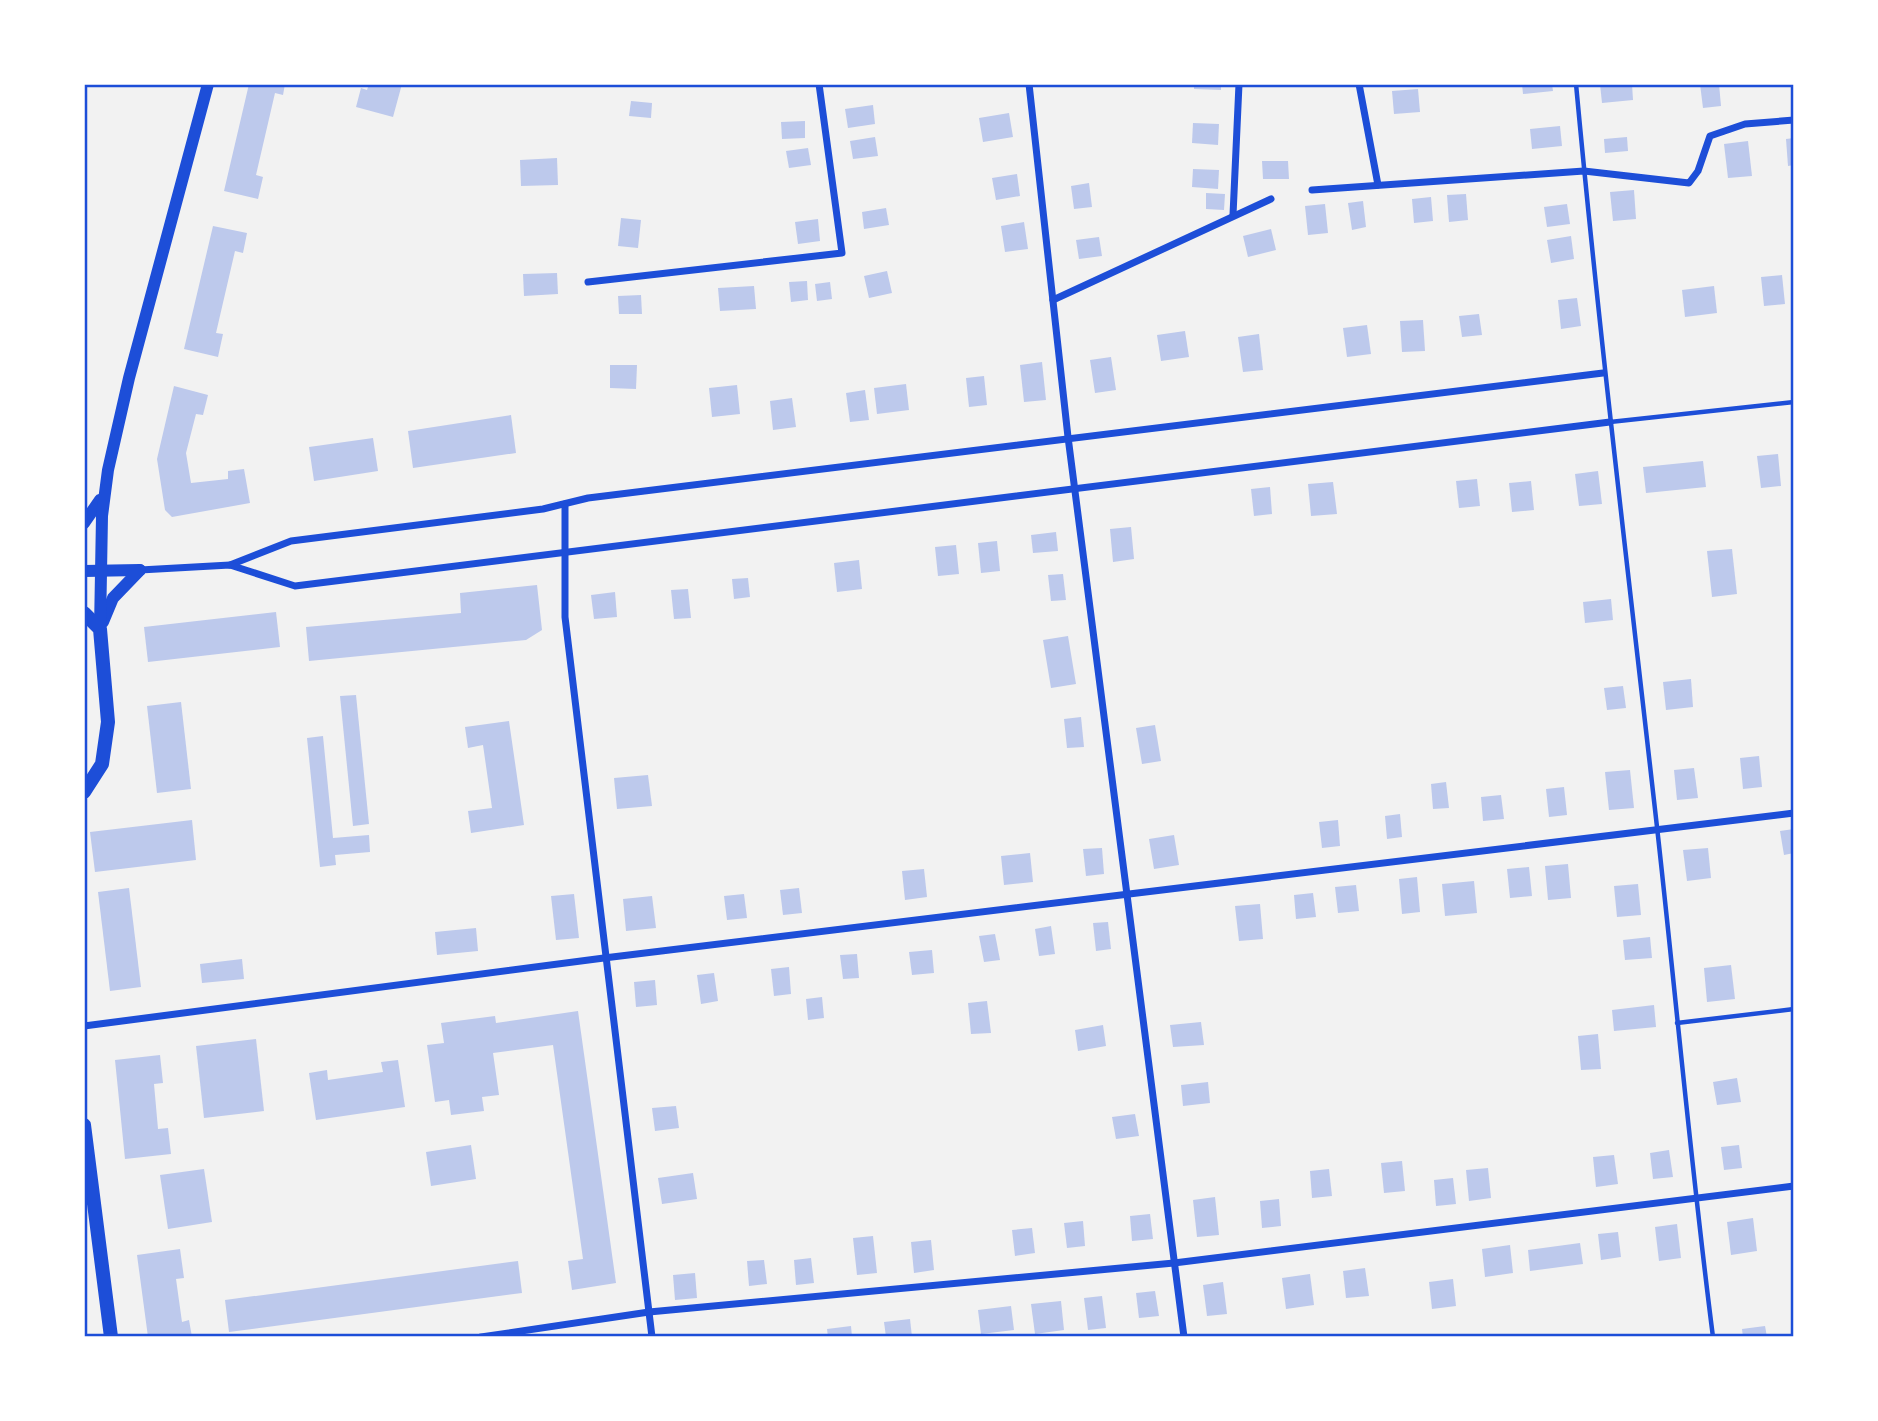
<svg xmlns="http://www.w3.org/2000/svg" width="1878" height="1421" viewBox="0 0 1878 1421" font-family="'Golos Text',sans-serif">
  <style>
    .building { fill: #bdc9ec }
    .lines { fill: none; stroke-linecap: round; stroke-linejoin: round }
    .service { stroke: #1d4ed8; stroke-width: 4.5 }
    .minor { stroke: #1d4ed8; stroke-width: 7 }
    .tertiary { stroke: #1d4ed8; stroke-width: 12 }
    .primary { stroke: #1d4ed8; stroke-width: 14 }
    .neatline { fill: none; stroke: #1d4ed8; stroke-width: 2.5 }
  </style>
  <rect width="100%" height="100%" fill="#f2f2f2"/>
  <g class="building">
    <path d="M249,84h36l-2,11 -8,-2 -19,82 7,2 -5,22 -34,-8z"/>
    <path d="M369,84h33l-9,33 -37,-10 5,-19 6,2z"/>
    <path d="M1194,84h27v6l-27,-1z"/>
    <path d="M1522,84h30l1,7 -30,3z"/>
    <path d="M1600,84h32l1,16 -31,3z"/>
    <path d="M1700,84h19l2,22 -18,2z"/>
    <path d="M1418,89l2,23 -26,2 -2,-23z"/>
    <path d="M631,101l21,2 -1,15 -22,-2z"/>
    <path d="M873,105l2,19 -27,4 -3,-19z"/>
    <path d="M1009,113l4,24 -30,5 -4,-24z"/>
    <path d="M805,121v17l-23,1 -1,-17z"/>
    <path d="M1193,123l26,1 -1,21 -26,-2z"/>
    <path d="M1560,126l2,20 -30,3 -2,-20z"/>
    <path d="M875,137l3,19 -25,3 -3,-18z"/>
    <path d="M1627,137l1,14 -23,2 -1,-14z"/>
    <path d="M1794,138v27l-6,1 -2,-27z"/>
    <path d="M1748,141l4,35 -24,2 -4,-34z"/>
    <path d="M808,148l3,17 -22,3 -3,-17z"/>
    <path d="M557,158l1,27 -37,1 -1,-26z"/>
    <path d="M1262,161h26l1,18h-26z"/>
    <path d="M1193,169l26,1 -1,19 -26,-2z"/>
    <path d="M1017,174l3,22 -24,4 -4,-22z"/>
    <path d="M1089,183l3,24 -18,2 -3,-23z"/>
    <path d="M1634,190l2,29 -23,2 -3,-29z"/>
    <path d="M1206,193l19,1 -1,16 -18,-1z"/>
    <path d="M1466,194l2,26 -19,2 -2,-27z"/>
    <path d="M1431,197l2,24 -19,2 -2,-24z"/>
    <path d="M1363,201l3,26 -14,3 -4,-27z"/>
    <path d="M1325,204l3,29 -20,2 -3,-29z"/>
    <path d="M1567,204l3,20 -23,3 -3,-20z"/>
    <path d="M886,208l3,17 -25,4 -2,-17z"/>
    <path d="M621,218l20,2 -3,28 -20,-2z"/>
    <path d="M818,219l2,22 -22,3 -3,-22z"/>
    <path d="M1024,222l4,27 -23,3 -4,-26z"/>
    <path d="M213,226l34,7 -4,20 -8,-2 -19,82 7,1 -5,23 -34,-8z"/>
    <path d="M1271,229l5,21 -28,7 -5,-21z"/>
    <path d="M1571,236l3,23 -23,4 -4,-23z"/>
    <path d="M1099,237l3,19 -23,3 -3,-19z"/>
    <path d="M887,271l5,22 -23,5 -5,-22z"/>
    <path d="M557,273l1,21 -34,2 -1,-22z"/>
    <path d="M1782,275l3,29 -21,2 -3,-29z"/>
    <path d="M807,281l1,19 -17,2 -2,-20z"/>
    <path d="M830,282l2,17 -15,2 -2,-17z"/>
    <path d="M754,286l2,23 -36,2 -2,-23z"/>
    <path d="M1714,286l3,27 -32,4 -3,-27z"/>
    <path d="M641,295l1,19h-23l-1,-18z"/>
    <path d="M1577,298l4,28 -20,3 -3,-29z"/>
    <path d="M1479,314l3,21 -20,2 -3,-21z"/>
    <path d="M1423,320l2,31 -23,1 -2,-31z"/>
    <path d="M1367,325l4,29 -24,3 -4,-29z"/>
    <path d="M1185,331l4,26 -28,4 -4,-26z"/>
    <path d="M1259,334l4,36 -20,2 -5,-35z"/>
    <path d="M1111,357l5,33 -21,3 -5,-33z"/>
    <path d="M1042,362l4,38 -22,2 -4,-37z"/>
    <path d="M610,365h27l-1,24 -26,-1z"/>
    <path d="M984,376l3,29 -18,2 -3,-29z"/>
    <path d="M906,384l3,26 -32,4 -3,-26z"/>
    <path d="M737,385l3,29 -28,3 -3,-29z"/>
    <path d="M174,386l34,9 -5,20 -7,-1 -10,39 5,30 37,-4v-8l16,-2 6,34 -78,14 -7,-7 -8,-51z"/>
    <path d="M865,390l4,30 -19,2 -4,-29z"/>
    <path d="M792,398l4,29 -23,3 -3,-29z"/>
    <path d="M511,415l5,38 -103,15 -5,-37z"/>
    <path d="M373,438l5,33 -64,10 -5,-34z"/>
    <path d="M1778,454l3,32 -20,2 -4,-32z"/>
    <path d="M1703,461l3,26 -60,6 -3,-26z"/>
    <path d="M1598,471l4,33 -23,2 -4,-32z"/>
    <path d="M1477,479l3,27 -21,2 -3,-27z"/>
    <path d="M1531,481l3,29 -22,2 -3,-29z"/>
    <path d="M1333,482l4,32 -26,2 -3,-32z"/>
    <path d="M1270,487l2,27 -18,2 -3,-27z"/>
    <path d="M1131,527l3,32 -21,3 -3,-33z"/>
    <path d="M1056,532l2,19 -25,2 -2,-18z"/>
    <path d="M997,541l3,30 -19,2 -3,-30z"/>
    <path d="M956,545l3,29 -21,2 -3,-29z"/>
    <path d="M1732,549l5,45 -25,3 -5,-46z"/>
    <path d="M859,560l3,29 -25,3 -3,-29z"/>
    <path d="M1063,574l3,26 -15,1 -3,-26z"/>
    <path d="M748,578l2,19 -16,2 -2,-20z"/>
    <path d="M537,585l5,45 -16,10 -217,21 -3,-34 155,-14 -1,-20z"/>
    <path d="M688,589l3,29 -17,1 -3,-29z"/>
    <path d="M615,592l2,25 -23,2 -3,-24z"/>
    <path d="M1611,599l2,21 -28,3 -2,-21z"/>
    <path d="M276,612l4,35 -132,15 -4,-35z"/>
    <path d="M1068,636l8,48 -25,4 -8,-48z"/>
    <path d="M1691,679l2,28 -27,3 -3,-28z"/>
    <path d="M1623,686l3,22 -19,2 -3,-22z"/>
    <path d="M356,695l13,129 -16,2 -13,-130z"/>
    <path d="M181,702l10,87 -34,4 -10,-87z"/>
    <path d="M1081,717l3,30 -17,1 -3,-29z"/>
    <path d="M509,721l15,104 -53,8 -3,-22 24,-3 -9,-63 -15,3 -3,-21z"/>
    <path d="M1155,725l6,36 -19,3 -6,-36z"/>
    <path d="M323,736l10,102 36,-3 1,17 -35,3 1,10 -16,2 -13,-129z"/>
    <path d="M1759,756l3,31 -19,2 -3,-31z"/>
    <path d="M1694,768l4,30 -21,2 -3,-30z"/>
    <path d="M1630,770l4,38 -25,2 -4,-38z"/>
    <path d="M648,775l4,31 -35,3 -3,-31z"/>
    <path d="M1446,782l3,26 -16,1 -2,-25z"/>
    <path d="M1564,787l3,28 -18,2 -3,-28z"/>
    <path d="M1501,795l3,24 -21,2 -2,-24z"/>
    <path d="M1400,814l2,23 -15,2 -2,-23z"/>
    <path d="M192,820l4,40 -101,12 -5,-40z"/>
    <path d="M1338,820l2,26 -18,2 -3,-26z"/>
    <path d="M1794,829v24l-10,2 -4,-24z"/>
    <path d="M1174,835l5,30 -25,4 -5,-30z"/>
    <path d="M1102,848l2,26 -18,2 -3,-27z"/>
    <path d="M1708,848l3,30 -24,3 -4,-31z"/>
    <path d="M1030,853l3,29 -29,3 -3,-29z"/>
    <path d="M1568,864l3,34 -23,2 -3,-34z"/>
    <path d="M1529,867l3,29 -22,2 -3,-29z"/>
    <path d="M924,869l3,28 -22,3 -3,-29z"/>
    <path d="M1417,877l3,35 -18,2 -3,-35z"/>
    <path d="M1474,881l3,32 -32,3 -3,-32z"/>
    <path d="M1638,884l3,31 -24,2 -3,-31z"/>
    <path d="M1356,885l3,26 -21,2 -3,-26z"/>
    <path d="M129,888l12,99 -31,4 -12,-99z"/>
    <path d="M799,888l3,25 -19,2 -3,-25z"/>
    <path d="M1313,893l3,24 -20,2 -2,-24z"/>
    <path d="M574,894l5,44 -23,2 -5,-44z"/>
    <path d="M744,894l3,24 -20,2 -3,-24z"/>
    <path d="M652,896l4,32 -30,3 -3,-32z"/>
    <path d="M1260,904l3,35 -24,2 -4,-35z"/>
    <path d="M1108,922l3,27 -15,2 -3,-28z"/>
    <path d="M1051,926l4,28 -16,2 -4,-27z"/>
    <path d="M476,928l2,23 -41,4 -2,-23z"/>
    <path d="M995,934l5,26 -16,2 -5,-26z"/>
    <path d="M1650,937l2,21 -27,2 -2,-20z"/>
    <path d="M932,950l2,23 -22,2 -3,-23z"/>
    <path d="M857,954l2,24 -16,1 -3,-24z"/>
    <path d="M242,959l2,20 -42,4 -2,-19z"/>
    <path d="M1731,965l4,34 -28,3 -3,-34z"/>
    <path d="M789,967l2,27 -17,2 -3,-27z"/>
    <path d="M714,973l4,28 -17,3 -4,-29z"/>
    <path d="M655,980l2,25 -21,2 -2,-25z"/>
    <path d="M822,997l2,21 -16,2 -2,-21z"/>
    <path d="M987,1001l4,32 -20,1 -3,-31z"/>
    <path d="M1654,1005l2,22 -42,4 -2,-21z"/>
    <path d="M578,1011l38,272 -44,7 -4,-29 15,-2 -30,-214 -60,8 6,42 -17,2 2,14 -33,4 -2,-15 -14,2 -8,-57 17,-2 -3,-20 54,-7 1,7z"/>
    <path d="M1201,1022l3,23 -31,2 -3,-22z"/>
    <path d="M1103,1025l3,21 -28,5 -3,-21z"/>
    <path d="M1598,1034l3,35 -20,1 -3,-34z"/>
    <path d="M256,1039l8,72 -60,7 -8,-72z"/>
    <path d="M160,1055l3,28 -9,1 4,45 10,-1 3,26 -46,5 -10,-99z"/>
    <path d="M398,1060l7,47 -89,13 -7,-47 18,-3 1,10 55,-8 -2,-10z"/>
    <path d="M1737,1078l4,24 -24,3 -4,-23z"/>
    <path d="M1208,1082l2,21 -27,3 -2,-21z"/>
    <path d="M676,1106l3,22 -24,3 -3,-23z"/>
    <path d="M1135,1114l4,22 -23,3 -4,-22z"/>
    <path d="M471,1145l5,34 -45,7 -5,-34z"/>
    <path d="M1739,1145l3,23 -18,2 -3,-23z"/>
    <path d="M1669,1150l4,27 -20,2 -3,-26z"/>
    <path d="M1614,1155l4,29 -22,3 -3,-30z"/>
    <path d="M1402,1161l3,30 -21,2 -3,-30z"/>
    <path d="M1488,1168l3,30 -22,3 -3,-31z"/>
    <path d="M204,1169l8,53 -44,7 -8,-54z"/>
    <path d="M1329,1169l3,27 -20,2 -2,-27z"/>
    <path d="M693,1173l4,26 -35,5 -4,-26z"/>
    <path d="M1453,1178l3,26 -20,2 -2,-26z"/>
    <path d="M1215,1197l4,38 -22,2 -4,-37z"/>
    <path d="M1279,1199l2,27 -19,2 -2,-27z"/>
    <path d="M1150,1214l3,25 -21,2 -2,-25z"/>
    <path d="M1753,1218l4,33 -26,4 -4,-33z"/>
    <path d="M1083,1221l2,25 -18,2 -3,-25z"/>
    <path d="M1677,1224l4,34 -22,3 -4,-34z"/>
    <path d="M1032,1228l3,25 -20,3 -3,-26z"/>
    <path d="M1618,1232l3,25 -20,3 -3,-26z"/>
    <path d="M873,1236l4,37 -20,2 -4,-37z"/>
    <path d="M931,1240l3,30 -20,3 -3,-31z"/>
    <path d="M1580,1243l3,21 -53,7 -2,-21z"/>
    <path d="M1510,1245l3,28 -28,4 -3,-28z"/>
    <path d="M180,1249l4,29 -8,1 6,43 7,-2 3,17h-44l-11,-82z"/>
    <path d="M811,1258l3,25 -18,2 -2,-25z"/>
    <path d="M764,1260l3,24 -18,2 -2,-25z"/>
    <path d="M518,1261l4,32 -293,39 -4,-32z"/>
    <path d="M1365,1268l4,28 -23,2 -3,-27z"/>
    <path d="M695,1273l2,25 -22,2 -2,-25z"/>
    <path d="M1310,1274l4,31 -28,4 -4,-31z"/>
    <path d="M1453,1279l3,27 -24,3 -3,-27z"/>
    <path d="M1223,1282l4,32 -20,2 -4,-31z"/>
    <path d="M1155,1291l4,25 -20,2 -3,-25z"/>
    <path d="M1102,1296l4,32 -18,2 -4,-32z"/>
    <path d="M1061,1301l3,29 -29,4 -4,-30z"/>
    <path d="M1011,1306l3,24 -33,4 -3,-24z"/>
    <path d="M910,1319l2,18h-26l-2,-15z"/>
    <path d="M851,1326l1,11h-24l-1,-8z"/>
    <path d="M1765,1326l2,11h-24l-1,-8z"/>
  </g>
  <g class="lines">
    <g class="service">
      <path d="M1576,84c23,248 53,495 81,743 19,170 34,340 56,510"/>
      <path d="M1610,422l184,-20"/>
      <path d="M1677,1023l117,-14"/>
    </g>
    <g class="minor">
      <path d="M1029,84l39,353 116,900"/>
      <path d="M1359,84l19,101"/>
      <path d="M1312,190l272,-19 105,12 9,-12 12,-35 35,-12 49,-4"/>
      <path d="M1233,215l6,-131"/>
      <path d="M588,282l254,-29 -23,-169"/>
      <path d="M1053,300l218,-101"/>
      <path d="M565,504v113l87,720"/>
      <path d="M230,565l61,-24 252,-32 45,-11 1015,-125"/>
      <path d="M140,570l90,-5 65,21 1315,-164"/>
      <path d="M84,1026l520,-68 1190,-145"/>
      <path d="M481,1337l168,-25 525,-49 620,-77"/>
    </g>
    <g class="tertiary">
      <path d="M84,523l16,-23"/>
      <path d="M84,571l56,-1"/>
      <path d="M103,622l10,-24 27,-28"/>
      <path d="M100,629l2,-113 6,-46 21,-92 79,-294"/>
    </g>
    <g class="primary">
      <path d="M84,613l16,16 8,93 -6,42 -18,28"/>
      <path d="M84,1125l27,212"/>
    </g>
  </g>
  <rect width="1878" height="1421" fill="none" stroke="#ffffff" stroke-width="172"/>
  <rect x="86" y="86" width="1706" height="1249" class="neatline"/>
</svg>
